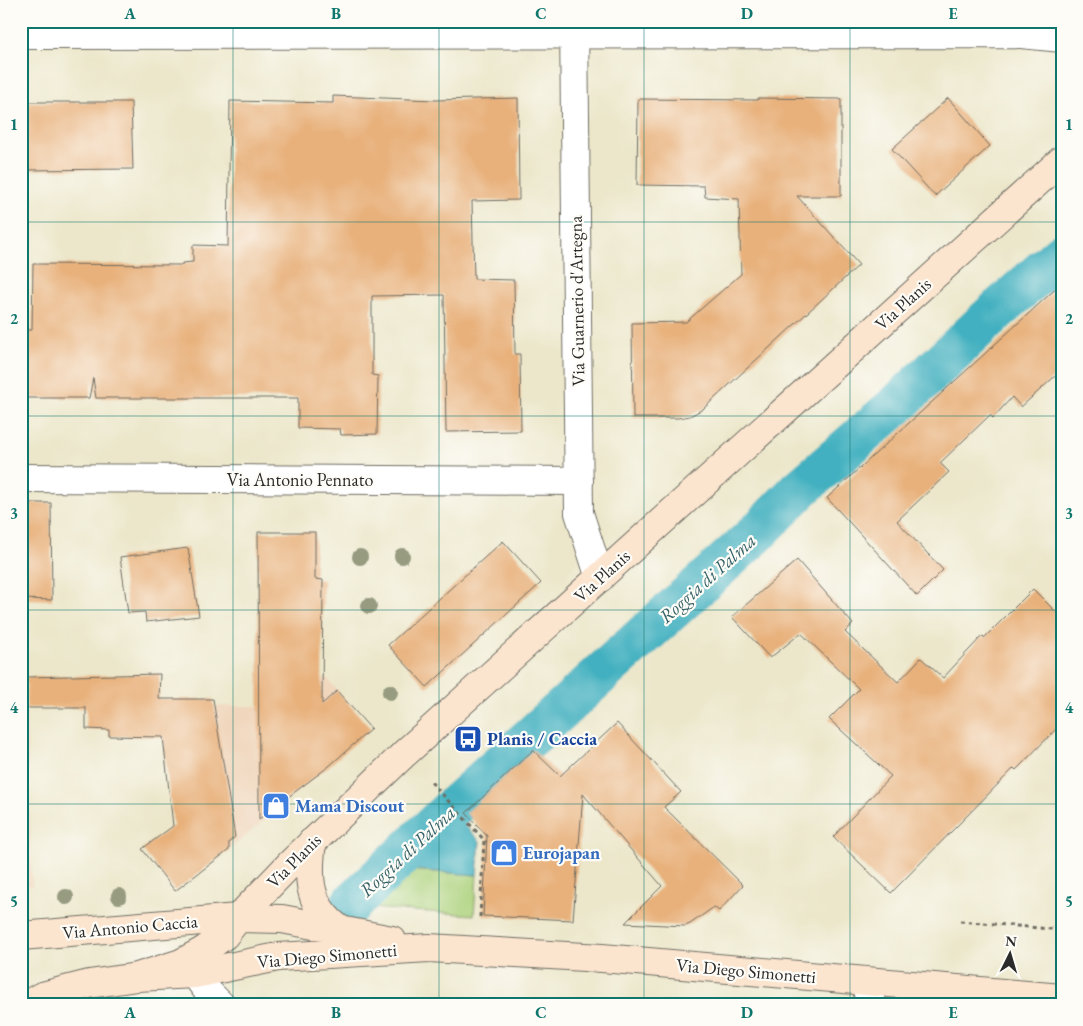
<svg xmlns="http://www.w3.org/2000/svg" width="1083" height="1026" viewBox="0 0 1083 1026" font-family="'EB Garamond',serif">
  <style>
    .built { fill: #f0d6bc }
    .green { fill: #acd17b; stroke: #6c7e53 }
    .water { fill: #42b0c0; stroke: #366e76 }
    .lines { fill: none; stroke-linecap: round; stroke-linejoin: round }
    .canal { stroke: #42b0c0; stroke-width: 42 }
    .building { fill: #e8b17b }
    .street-casing { stroke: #6f6d63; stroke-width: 30 }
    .secondary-casing { stroke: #6f6d63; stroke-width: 30 }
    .path { stroke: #6f6d63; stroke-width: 3; stroke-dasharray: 4 4; stroke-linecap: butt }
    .street { stroke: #fff; stroke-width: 28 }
    .secondary { stroke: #fce5cf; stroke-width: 28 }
    .tree { fill: #979b80 }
    .grid { fill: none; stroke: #0f766e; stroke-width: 1; stroke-opacity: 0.55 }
    .labels { text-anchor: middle; stroke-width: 4.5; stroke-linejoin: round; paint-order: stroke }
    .street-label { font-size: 18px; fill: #2b2b2b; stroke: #fdfcf7 }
    .transit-label { font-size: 18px; font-weight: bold; fill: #164399; stroke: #fdfcf7; text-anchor: start }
    .shop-label { font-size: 18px; font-weight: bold; fill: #366cbe; stroke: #fdfcf7; text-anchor: start }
    .water-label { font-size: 19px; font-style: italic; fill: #346067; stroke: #fdfcf7 }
    .neatline { fill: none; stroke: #0f766e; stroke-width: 2 }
    .grid-label { font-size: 16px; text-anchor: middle; font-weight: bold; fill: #0f766e }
  </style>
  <rect width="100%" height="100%" fill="#fdfcf7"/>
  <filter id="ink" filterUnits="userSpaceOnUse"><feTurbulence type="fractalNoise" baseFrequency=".02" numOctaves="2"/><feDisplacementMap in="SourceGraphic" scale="10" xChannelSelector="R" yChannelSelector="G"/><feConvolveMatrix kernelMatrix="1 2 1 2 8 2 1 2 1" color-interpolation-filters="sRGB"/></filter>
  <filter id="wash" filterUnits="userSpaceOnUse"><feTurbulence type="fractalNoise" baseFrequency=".0096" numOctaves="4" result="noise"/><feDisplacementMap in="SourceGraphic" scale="20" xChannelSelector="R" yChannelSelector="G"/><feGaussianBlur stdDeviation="1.12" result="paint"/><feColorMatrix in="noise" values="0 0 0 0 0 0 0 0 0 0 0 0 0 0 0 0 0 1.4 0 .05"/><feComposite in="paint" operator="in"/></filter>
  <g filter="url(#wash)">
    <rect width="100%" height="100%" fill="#ece7cb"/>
    <g class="built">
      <path d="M326,677l45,52 -142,121 -15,-144h68z"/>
      <path d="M21,707l5,1 6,178h-11z"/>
    </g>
    <path class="green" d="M406,870l71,5 -3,40 -105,-7z"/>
    <path class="water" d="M450,810l30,31 -3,34 -89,-7z"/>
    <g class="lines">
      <path class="canal" d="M352,903l98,-93 304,-274 46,-47 99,-86 93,-88 70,-62"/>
    </g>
    <g id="blocks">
      <g class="building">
        <path d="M333,96l102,4 83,-2 1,102 -47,1 2,78 40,1 1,74h5l1,77 -75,1 -2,-137 -72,1v79l6,1 -1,58 -36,1 -1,-6 -42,-1v-30h-202l-3,-20 -4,20h-66v-68h9l1,-66 149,1v-2l11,-1v-17l35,1 2,-145 103,2z"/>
        <path d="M758,98l83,1v97h-44l62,69 -156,144 -13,7 -12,2h-45l-1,-95 54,-1 55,-48 -2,-75 -34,-2 -1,-11 -67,-1 1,-86 120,1z"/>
        <path d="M948,98l42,48 -55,50 -43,-47z"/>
        <path d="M21,102h110l2,67 -112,1z"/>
        <path d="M1062,283v87l-41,37 -9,-10 -19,21 -3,-3 -50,48 9,9 -52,49 46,49 -26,26 -90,-98z"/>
        <path d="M21,503h30l1,97 -31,-1z"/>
        <path d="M258,532h57v47l8,1 -1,124 15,-13 34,38 -43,38 -69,52z"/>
        <path d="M503,541l38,42 -114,104 -39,-42z"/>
        <path d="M188,548l11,68 -53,6 -1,-10 -17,1 -8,-56z"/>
        <path d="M797,560l56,64 -8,8 53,50 23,-24 22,20 39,-42 2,2 49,-49 29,29v105l-46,47 -2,-2 -123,125 -58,-56 58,-61 -62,-57 30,-30 -58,-56 -31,25 -38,-41z"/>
        <path d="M160,674l-1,25h54l22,138 -6,5v8l-54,41 -33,-42 31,-23 -10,-89 -54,-1v-6l-23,-1v-21h-60v-31z"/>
        <path d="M617,723l64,69 -17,15 79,78 -24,26 -5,-4 -24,17 -5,2 -60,-3 37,-37 -79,-92 -10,126 -90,-4 4,-80 -21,-23 67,-63 27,26z"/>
      </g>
    </g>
  </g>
  <g filter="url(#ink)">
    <use href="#blocks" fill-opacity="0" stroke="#6f6d63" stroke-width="1"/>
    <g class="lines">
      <defs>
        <g id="street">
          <path d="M574,21l5,492 21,65"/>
          <path d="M21,35l1000,-1 41,4"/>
          <path d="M21,478l558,3"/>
          <path d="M195,974l14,19 12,12"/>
          <path d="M864,981l8,24"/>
        </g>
        <g id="secondary">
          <path d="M312,842c-5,37 -4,65 29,88"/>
          <path d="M21,936l217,-18 44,1 110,21"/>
          <path d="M137,977l44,-14 22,-12 22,-16 13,-17 54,-56 112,-108 658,-594"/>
          <path d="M26,1005l16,-9 47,-12 48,-7 58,-3 83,-17 151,-9 173,10 460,40"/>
        </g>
      </defs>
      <use href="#street" class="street-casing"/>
      <use href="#secondary" class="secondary-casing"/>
      <g class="path">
        <path d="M431,782l55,60"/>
        <path d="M480,917l4,-76"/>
        <path d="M960,921l102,9"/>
      </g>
      <use href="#street" class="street"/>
      <use href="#secondary" class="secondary"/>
    </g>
    <g class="tree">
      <circle cx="402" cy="556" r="8"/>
      <circle cx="360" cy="557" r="8"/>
      <circle cx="369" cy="606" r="8"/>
      <circle cx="390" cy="692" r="8"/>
      <circle cx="119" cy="896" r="8"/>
      <circle cx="66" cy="897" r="8"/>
    </g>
  </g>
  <path class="grid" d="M233,21v984M439,21v984M644,21v984M850,21v984M21,222h1041M21,416h1041M21,610h1041M21,804h1041"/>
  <defs>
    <symbol id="bus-square" viewBox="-11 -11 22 22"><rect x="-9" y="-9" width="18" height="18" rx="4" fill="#1a4fb4" stroke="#fdfcf7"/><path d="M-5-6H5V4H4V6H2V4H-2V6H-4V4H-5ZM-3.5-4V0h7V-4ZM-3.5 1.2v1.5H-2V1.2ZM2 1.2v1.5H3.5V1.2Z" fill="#fff"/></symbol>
    <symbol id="shop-square" viewBox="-11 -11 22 22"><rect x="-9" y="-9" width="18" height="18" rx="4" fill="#3f7fe0" stroke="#fdfcf7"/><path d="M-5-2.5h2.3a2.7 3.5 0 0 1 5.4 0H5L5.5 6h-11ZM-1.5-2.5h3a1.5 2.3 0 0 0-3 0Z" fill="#fff"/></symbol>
  </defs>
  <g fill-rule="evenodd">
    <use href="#bus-square" x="452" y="723" width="32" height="32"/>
    <use href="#shop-square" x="260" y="790" width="32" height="32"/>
    <use href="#shop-square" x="488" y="837" width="32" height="32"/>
  </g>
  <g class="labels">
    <g class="street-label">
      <text transform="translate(577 301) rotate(-91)" y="6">Via Guarnerio d'Artegna</text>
      <text transform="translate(903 304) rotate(-42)" y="6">Via Planis</text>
      <text x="300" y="486">Via Antonio Pennato</text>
      <text transform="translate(602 576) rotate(-42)" y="6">Via Planis</text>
      <text transform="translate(294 861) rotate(-45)" y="6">Via Planis</text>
      <text transform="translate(130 927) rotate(-5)" y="6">Via Antonio Caccia</text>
      <text transform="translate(327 956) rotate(-5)" y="6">Via Diego Simonetti</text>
      <text transform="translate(746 971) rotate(5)" y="6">Via Diego Simonetti</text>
    </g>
    <g class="transit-label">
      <text x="487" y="745">Planis / Caccia</text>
    </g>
    <g class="shop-label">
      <text x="295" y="812">Mama Discout</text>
      <text x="523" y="859">Eurojapan</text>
    </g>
    <g class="water-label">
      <text transform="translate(707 578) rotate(-42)" y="7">Roggia di Palma</text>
      <text transform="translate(407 851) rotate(-43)" y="7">Roggia di Palma</text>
    </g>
  </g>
  <rect width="1083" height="1026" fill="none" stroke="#fdfcf7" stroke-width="55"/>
  <g transform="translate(1010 954) rotate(5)" stroke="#fdfcf7" stroke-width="4" paint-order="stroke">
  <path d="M0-4L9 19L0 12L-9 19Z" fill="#2b2b2b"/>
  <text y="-8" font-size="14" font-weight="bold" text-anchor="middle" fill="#2b2b2b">N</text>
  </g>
  <rect x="28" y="28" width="1028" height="970" class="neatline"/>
  <g class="grid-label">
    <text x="130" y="19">A</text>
    <text x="336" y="19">B</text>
    <text x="541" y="19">C</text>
    <text x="747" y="19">D</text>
    <text x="953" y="19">E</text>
    <text x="14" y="130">1</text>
    <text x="1069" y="130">1</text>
    <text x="14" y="324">2</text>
    <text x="1069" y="324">2</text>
    <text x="14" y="519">3</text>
    <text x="1069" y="519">3</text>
    <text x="14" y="713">4</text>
    <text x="1069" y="713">4</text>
    <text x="14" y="907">5</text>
    <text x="1069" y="907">5</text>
    <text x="130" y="1018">A</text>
    <text x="336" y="1018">B</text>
    <text x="541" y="1018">C</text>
    <text x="747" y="1018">D</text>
    <text x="953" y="1018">E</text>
  </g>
</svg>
